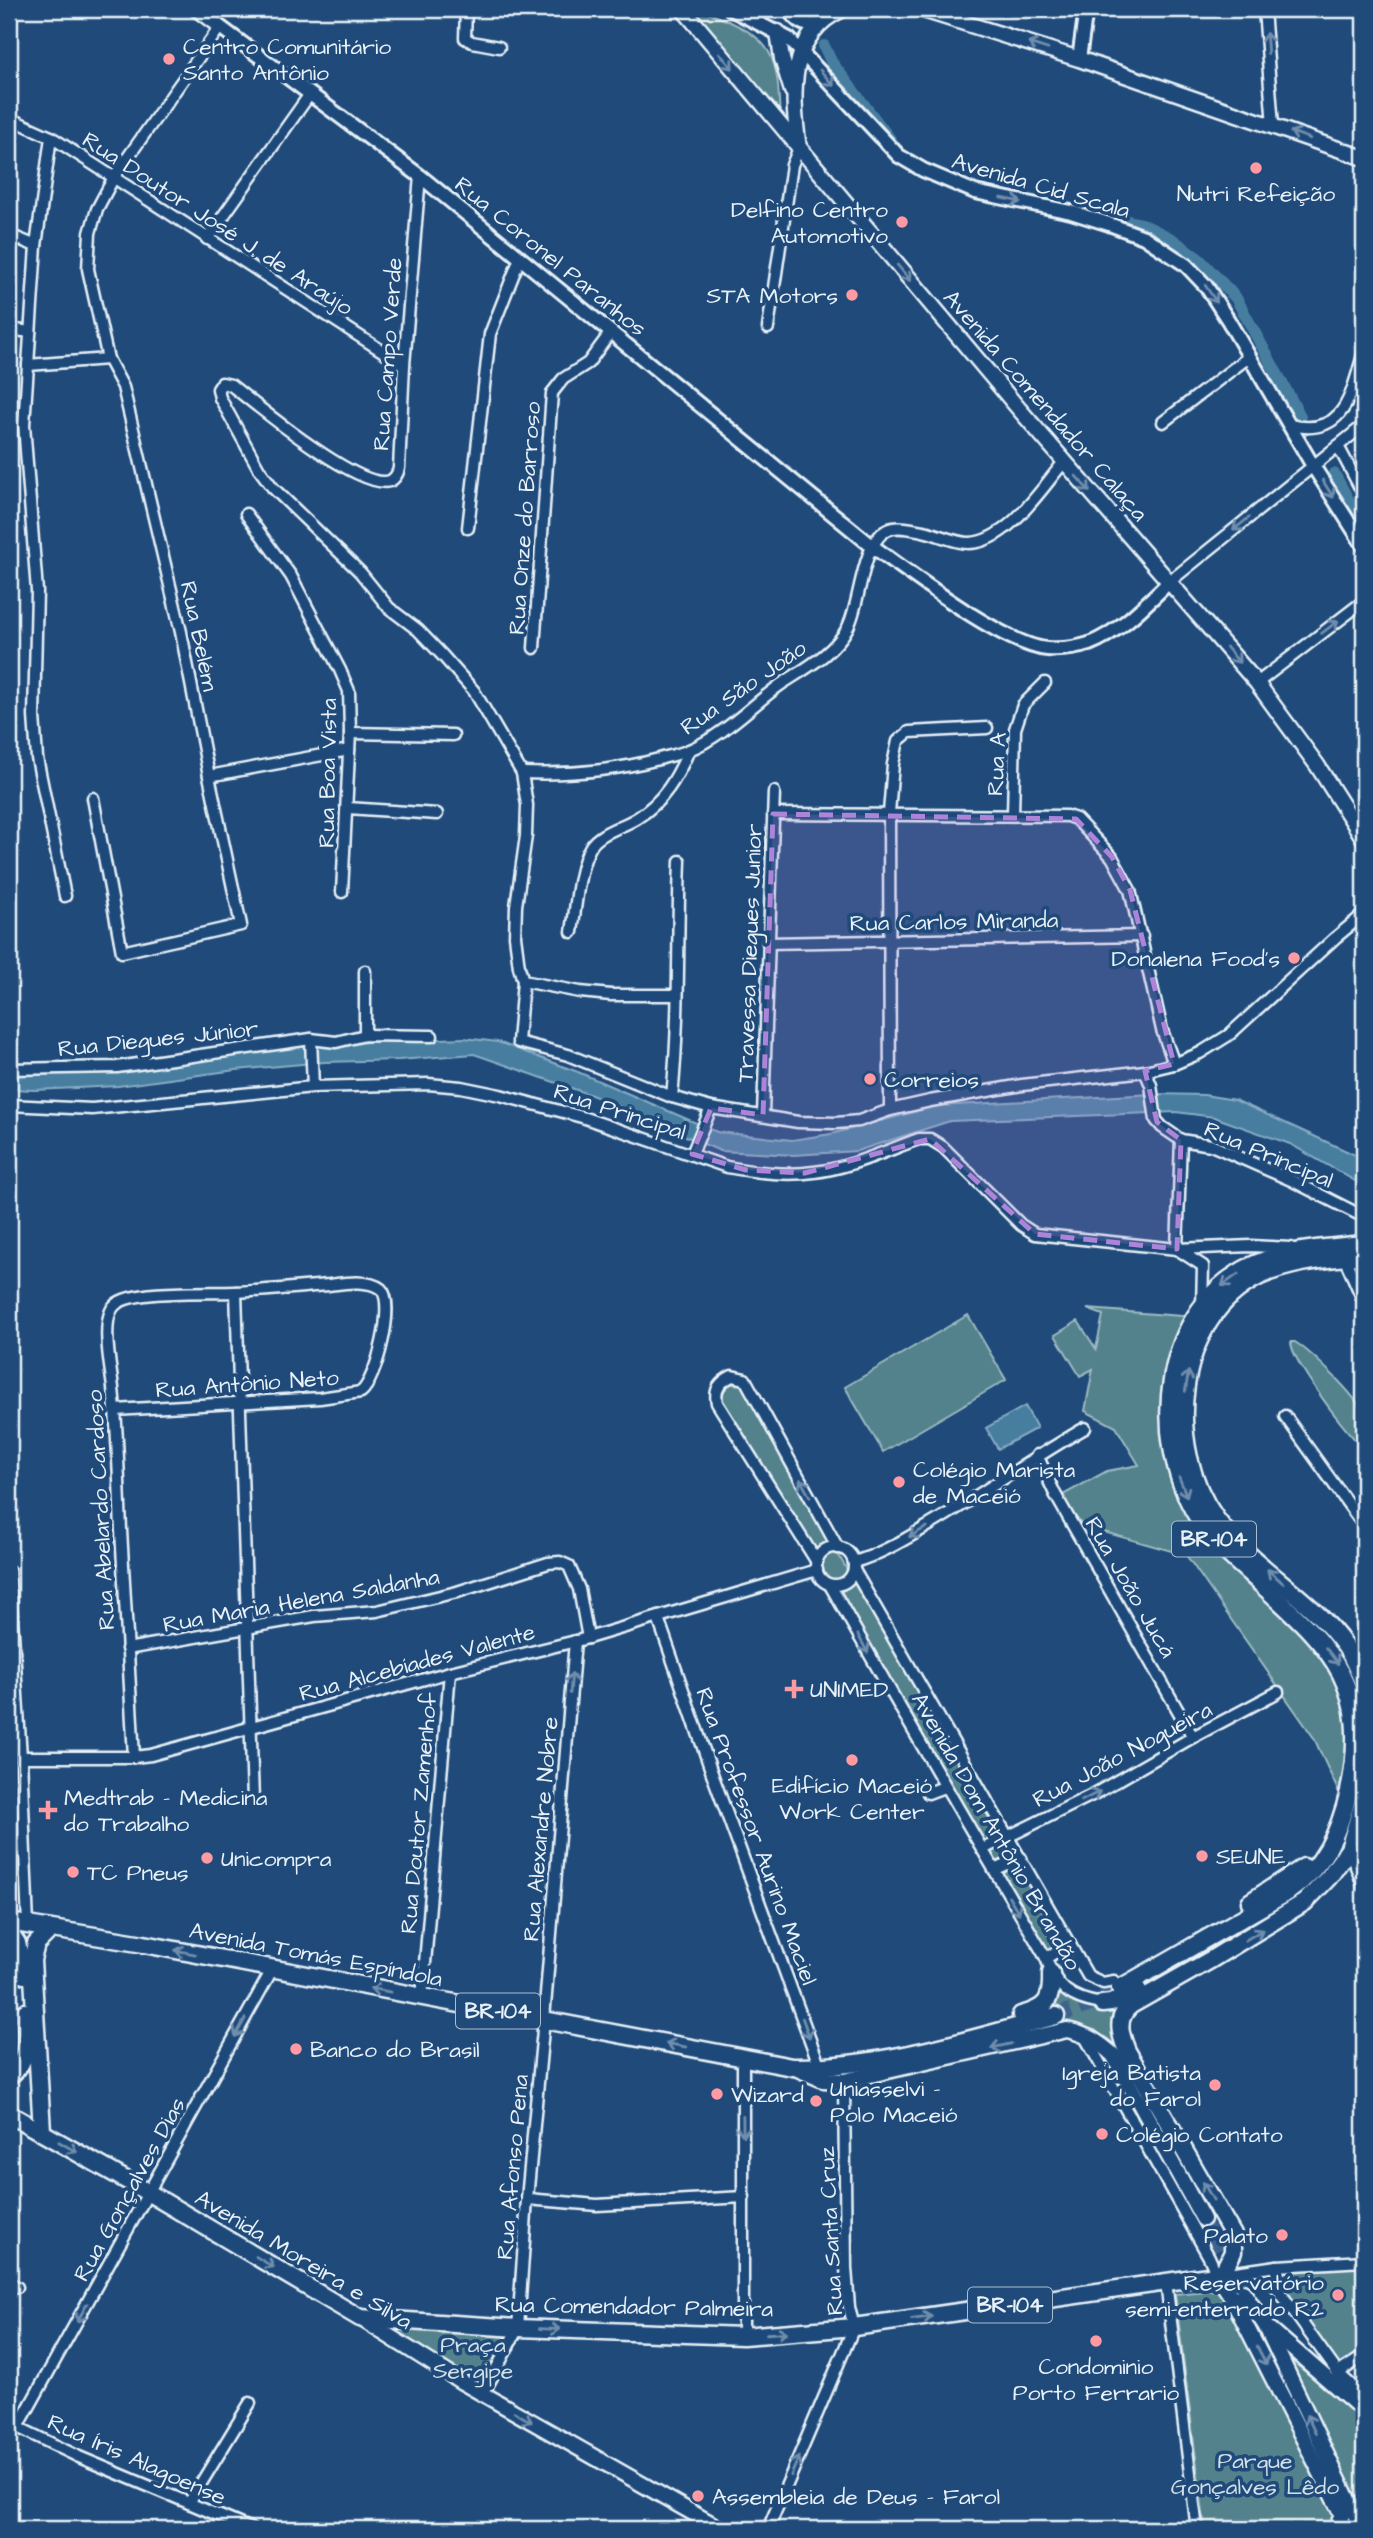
<svg xmlns="http://www.w3.org/2000/svg" width="1373" height="2538" viewBox="0 0 1373 2538" font-family="'Architects Daughter',sans-serif">
  <style>
    .green { fill: #52828c; stroke: #9dbac2; stroke-width: 2 }
    .water { fill: #467ea0; stroke: #87acc3; stroke-width: 2 }
    .lines { fill: none; stroke-linecap: round; stroke-linejoin: round }
    .canal { stroke: #467ea0; stroke-width: 12 }
    .secondary-tunnel { stroke: #3d638d; stroke-width: 14; stroke-dasharray: 14 7; stroke-linecap: butt }
    .trunk-tunnel { stroke: #3d638d; stroke-width: 16; stroke-dasharray: 16 8; stroke-linecap: butt }
    .minor-casing { stroke: #e8f1f8; stroke-width: 15 }
    .tertiary-casing { stroke: #e8f1f8; stroke-width: 18 }
    .secondary-casing { stroke: #e8f1f8; stroke-width: 19 }
    .trunk-casing { stroke: #e8f1f8; stroke-width: 21 }
    .minor { stroke: #1f4a7a; stroke-width: 10 }
    .tertiary { stroke: #1f4a7a; stroke-width: 12 }
    .secondary { stroke: #1f4a7a; stroke-width: 14 }
    .trunk { stroke: #1f4a7a; stroke-width: 16 }
    .oneway { stroke: #6f8dac }
    .marked { fill: #ac85d9; fill-opacity: 0.2; stroke: #ac85d9; stroke-width: 5; stroke-dasharray: 14 9; stroke-linejoin: round }
    .poi-dot { fill: #ff9aa2; stroke: #1f4a7a; stroke-width: 2.5 }
    .labels { text-anchor: middle; stroke-width: 7; stroke-linejoin: round; paint-order: stroke }
    .shield { fill: #1f4a7a; stroke: #acbfd2; stroke-width: 2 }
    .shield-label { font-size: 21px; font-weight: bold; fill: #e8f1f8 }
    .poi-label { font-size: 23px; fill: #e8f1f8; stroke: #1f4a7a; text-anchor: start }
    .street-label { font-size: 23px; fill: #e8f1f8; stroke: #1f4a7a }
    .park-label { font-size: 23px; fill: #d2e0e8; stroke: #1f4a7a }
  </style>
  <rect width="100%" height="100%" fill="#1f4a7a"/>
  <filter id="ink" filterUnits="userSpaceOnUse"><feTurbulence type="fractalNoise" baseFrequency=".0143" numOctaves="2"/><feDisplacementMap in="SourceGraphic" scale="14" xChannelSelector="R" yChannelSelector="G"/><feConvolveMatrix kernelMatrix="1 2 1 2 8 2 1 2 1" color-interpolation-filters="sRGB"/></filter>
  <g filter="url(#ink)">
    <g class="green">
      <path d="M706,12c70,26 72,42 74,112l-87,-109z"/>
      <path d="M1087,1309l108,8 -14,30 17,172 122,122 36,75 -11,90 -31,-68 -128,-183 -103,-29 -24,-29 48,-26 32,-6 -23,-38 -31,-16 8,-42 -13,7 -25,-41 23,-14 18,28 7,-34z"/>
      <path d="M968,1315l38,65 -123,72 -38,-65z"/>
      <path d="M1291,1342h4c16,10 63,55 69,73 3,8 0,23 0,33 -14,-9 -74,-90 -73,-106z"/>
      <path d="M725,1383l16,2 322,561 -24,9 -320,-551v-12z"/>
      <path d="M1056,1985c27,21 31,26 66,20l-8,19 3,25 -22,-19 -40,-7 -5,-16z"/>
      <path d="M1364,2263v90l-27,17 -60,-85 4,-14z"/>
      <path d="M1218,2290l11,9 113,218 -4,12h-133l-30,-235z"/>
      <path d="M378,2326l135,6 -30,62z"/>
      <path d="M1281,2352l83,68v91z"/>
    </g>
    <g class="water">
      <path d="M464,1038l34,4 80,30 139,60 75,8 39,-6 106,-28 216,-12 51,1 31,5 129,59v27l-74,-42 -76,-27 -38,-5 -226,9 -93,30 -63,4 -74,-4 -126,-55 -120,-42 -75,6 -74,2 -89,8 -118,16 -83,4 -26,-1v-15l290,-29z"/>
      <path d="M1025,1406l12,22 -39,21 -12,-21z"/>
    </g>
    <g class="lines">
      <g class="canal">
        <path d="M824,46l8,17 60,79"/>
        <path d="M1080,210l62,14 30,15 27,20 37,39 64,118"/>
        <path d="M1334,474l30,54"/>
      </g>
      <path class="secondary-tunnel" d="M1203,2219l18,36 22,37"/>
      <path class="trunk-tunnel" d="M1056,2016l45,-16 19,-12"/>
      <defs>
        <g id="minor">
          <path d="M466,9l-1,29 7,4 27,5"/>
          <path d="M1264,9l9,117"/>
          <path d="M9,118l42,19 353,228"/>
          <path d="M51,137l-15,109 -12,179 13,166 -3,125 3,42 28,138"/>
          <path d="M420,176l-16,189 -5,103c-1,5 -3,10 -9,13 -30,10 -134,-76 -159,-96l-9,-2 -4,6 2,9 39,71 14,19 87,84 29,36 29,22 25,26 31,35 48,82 5,32 -1,31 -10,70 -1,30 4,31 4,14 -5,61 50,13 104,42 39,11 87,14 38,1 23,-2 31,-11 40,-9 92,-16 123,-14 29,-7 26,-11 29,-18 106,-97 29,-24"/>
          <path d="M9,235l27,11"/>
          <path d="M207,239l103,-145"/>
          <path d="M768,328l24,-163 7,-17"/>
          <path d="M9,329l21,3"/>
          <path d="M28,365l80,-6"/>
          <path d="M1163,422l87,-66"/>
          <path d="M1290,425c56,13 61,-32 74,-73"/>
          <path d="M1338,446l26,49"/>
          <path d="M246,514l45,62 49,94 9,21 1,42 -8,159"/>
          <path d="M468,528l22,-194 30,-76"/>
          <path d="M1169,582l195,-157"/>
          <path d="M534,648l18,-255 11,-14 25,-16 23,-31"/>
          <path d="M1257,683l107,-82"/>
          <path d="M350,733l103,2"/>
          <path d="M522,773c47,2 91,-2 137,-14 10,-3 21,-5 30,-9 34,-14 62,-44 91,-65 24,-16 54,-31 68,-58 13,-25 13,-83 39,-97 10,-5 25,-1 36,1 15,3 31,12 46,12 39,-1 72,-54 95,-81"/>
          <path d="M209,776l140,-26"/>
          <path d="M93,798l29,154 119,-27 -32,-149 -28,-144 -58,-245 -15,-28 -20,-90 2,-36 7,-24 17,-32 106,-150"/>
          <path d="M348,808l89,6"/>
          <path d="M773,814l294,2 9,3 36,38 18,33 32,140 12,34"/>
          <path d="M1013,815l2,-86 8,-24 22,-22"/>
          <path d="M572,932c4,-25 6,-65 19,-86 9,-14 32,-19 46,-28 27,-17 40,-40 52,-68"/>
          <path d="M768,943l374,-7"/>
          <path d="M365,971v64"/>
          <path d="M523,981l57,11 31,3h66"/>
          <path d="M311,1039l2,48"/>
          <path d="M9,1069l108,-2 194,-28 25,3 29,-7 67,1"/>
          <path d="M1145,1071l6,14 5,35 6,7 19,13 30,5 82,36 71,36"/>
          <path d="M672,1097c8,-78 5,-157 8,-236"/>
          <path d="M9,1105l83,4 221,-22 115,-3 33,3 39,8 82,22 145,50c27,5 60,9 87,5 36,-4 71,-21 105,-33h11l13,8 78,78 14,9 142,15 74,-3 40,2"/>
          <path d="M890,1110l-1,-297 4,-49 5,-23 11,-9 78,-4"/>
          <path d="M763,1115l11,-323"/>
          <path d="M1181,1140l-4,109 26,17 -1,41"/>
          <path d="M692,1154l19,-46"/>
          <path d="M1344,1257l20,45"/>
          <path d="M236,1292l17,508"/>
          <path d="M115,1410l205,-12 41,-6c15,-11 35,-89 20,-103 -13,-10 -37,-6 -52,-4 -31,2 -63,6 -95,7 -25,1 -102,-3 -119,13 -15,14 -4,64 -2,83 5,47 6,95 8,142 4,76 8,152 13,227"/>
          <path d="M1285,1416l79,110"/>
          <path d="M1037,1455l18,39 138,243"/>
          <circle cx="835" cy="1566" r="19"/>
          <path d="M817,1562l-100,-159c-3,-14 3,-21 15,-27l13,3 93,169"/>
          <path d="M854,1562c24,-7 45,-19 67,-32 56,-32 108,-70 164,-102"/>
          <path d="M854,1570l234,406 15,7 11,-2"/>
          <path d="M9,1571l12,186 7,168"/>
          <path d="M830,1585c71,125 143,249 216,373 10,30 24,41 56,46"/>
          <path d="M658,1618l56,161 106,288"/>
          <path d="M127,1649l187,-33 63,-5 80,-19 91,-29 12,-1 9,4 10,23 9,49"/>
          <path d="M21,1757h113l17,-2 299,-83 138,-34 229,-68"/>
          <path d="M928,1793l16,-6"/>
          <path d="M983,1849l113,-56 97,-56 85,-45"/>
          <path d="M1349,1849l15,38"/>
          <path d="M994,1870l27,-12"/>
          <path d="M1046,1958l24,-14"/>
          <path d="M422,1998l28,-326"/>
          <path d="M1085,2037l124,220 8,18"/>
          <path d="M527,2199l70,6 147,-8"/>
          <path d="M1277,2266l-1,16 1,6 61,85 26,24"/>
          <path d="M1222,2274l55,-8 87,-5"/>
          <path d="M9,2282l8,5"/>
          <path d="M1166,2282l31,247"/>
          <path d="M743,2336v-278"/>
          <path d="M1338,2373l26,-17"/>
          <path d="M483,2394l35,-66 9,-129 17,-180 31,-378"/>
          <path d="M9,2423l70,34 172,72"/>
          <path d="M18,2427l255,-459"/>
          <path d="M189,2503l61,-100"/>
          <path d="M768,2529l86,-202 -5,-20 -3,-39 -2,-187"/>
        </g>
        <g id="tertiary">
          <path d="M196,9l224,167 452,370c37,26 133,100 175,103 13,1 29,-1 42,-5 31,-12 57,-40 80,-62"/>
          <path d="M731,9l58,30 110,117 24,14 52,22 96,20 38,12 35,13 42,28 20,21 22,34 85,146 51,80"/>
          <path d="M788,9c9,12 15,18 31,15"/>
          <path d="M1079,59l7,-50"/>
        </g>
        <g id="secondary">
          <path d="M683,9l336,400 238,274 60,82 47,74"/>
          <path d="M920,9l159,50 285,99"/>
          <path d="M778,32l4,27 10,32"/>
          <path d="M799,148c-8,-52 -12,-114 44,-139"/>
          <path d="M793,2067l30,13 21,1 223,-51c19,4 32,12 46,25l90,164"/>
          <path d="M1217,2275l14,21 111,219 -6,14"/>
          <path d="M1243,2292l22,33 97,204"/>
          <path d="M360,2318l102,64 259,147"/>
          <path d="M1271,2330l93,81"/>
        </g>
        <g id="trunk">
          <path d="M1364,1255c-34,4 -72,6 -104,21 -87,42 -96,171 -44,243 36,49 94,77 129,127 8,11 13,25 19,38"/>
          <path d="M1250,1902l54,-35"/>
          <path d="M9,1922l135,22 648,123c90,1 178,-28 264,-51"/>
          <path d="M9,1931l8,12 7,32"/>
          <path d="M1120,1988l168,-96c36,-25 51,-59 61,-101 24,-115 -25,-148 -101,-219 -18,-16 -37,-33 -50,-54 -50,-80 -37,-212 57,-254 35,-15 72,-16 109,-20"/>
          <path d="M1102,2004l9,-1 27,-13"/>
          <path d="M1021,2015c27,-7 31,-15 30,-42"/>
          <path d="M9,2076c22,-15 17,-41 16,-64"/>
          <path d="M9,2114l140,79 211,125 158,10 225,8 111,-9 368,-53 11,-22v-17l-106,-184c-7,-17 -12,-33 4,-46l81,-46 93,-57 24,-25 20,-28 15,-50"/>
          <path d="M42,2131l-10,-171 4,-16 15,-15"/>
        </g>
      </defs>
      <use href="#minor" class="minor-casing"/>
      <use href="#tertiary" class="tertiary-casing"/>
      <use href="#secondary" class="secondary-casing"/>
      <use href="#trunk" class="trunk-casing"/>
      <use href="#minor" class="minor"/>
      <use href="#tertiary" class="tertiary"/>
      <use href="#secondary" class="secondary"/>
      <use href="#trunk" class="trunk"/>
    </g>
    <defs><path id="oneway-shaft" d="M-6 0H5M1.5-3L5.5 0L1.5 3" fill="none" stroke-width="1.6" stroke-linecap="round" stroke-linejoin="round" transform="scale(1.75)"/></defs>
    <g class="oneway">
      <use href="#oneway-shaft" transform="translate(1267 43) rotate(-94)"/>
      <use href="#oneway-shaft" transform="translate(1038 46) rotate(-162)"/>
      <use href="#oneway-shaft" transform="translate(726 61) rotate(50)"/>
      <use href="#oneway-shaft" transform="translate(827 78) rotate(49)"/>
      <use href="#oneway-shaft" transform="translate(1300 135) rotate(-160)"/>
      <use href="#oneway-shaft" transform="translate(1011 200) rotate(11)"/>
      <use href="#oneway-shaft" transform="translate(904 273) rotate(50)"/>
      <use href="#oneway-shaft" transform="translate(1211 294) rotate(56)"/>
      <use href="#oneway-shaft" transform="translate(1083 484) rotate(49)"/>
      <use href="#oneway-shaft" transform="translate(1328 489) rotate(58)"/>
      <use href="#oneway-shaft" transform="translate(1241 524) rotate(141)"/>
      <use href="#oneway-shaft" transform="translate(1330 627) rotate(-37)"/>
      <use href="#oneway-shaft" transform="translate(1233 655) rotate(50)"/>
      <use href="#oneway-shaft" transform="translate(1230 1280) rotate(144)"/>
      <use href="#oneway-shaft" transform="translate(1187 1381) rotate(-81)"/>
      <use href="#oneway-shaft" transform="translate(1183 1487) rotate(68)"/>
      <use href="#oneway-shaft" transform="translate(805 1488) rotate(-119)"/>
      <use href="#oneway-shaft" transform="translate(918 1532) rotate(151)"/>
      <use href="#oneway-shaft" transform="translate(1275 1576) rotate(-139)"/>
      <use href="#oneway-shaft" transform="translate(863 1644) rotate(61)"/>
      <use href="#oneway-shaft" transform="translate(1332 1656) rotate(52)"/>
      <use href="#oneway-shaft" transform="translate(571 1683) rotate(-85)"/>
      <use href="#oneway-shaft" transform="translate(1091 1796) rotate(-27)"/>
      <use href="#oneway-shaft" transform="translate(1014 1905) rotate(59)"/>
      <use href="#oneway-shaft" transform="translate(1254 1935) rotate(-31)"/>
      <use href="#oneway-shaft" transform="translate(185 1952) rotate(-169)"/>
      <use href="#oneway-shaft" transform="translate(380 1990) rotate(-169)"/>
      <use href="#oneway-shaft" transform="translate(240 2028) rotate(119)"/>
      <use href="#oneway-shaft" transform="translate(806 2028) rotate(70)"/>
      <use href="#oneway-shaft" transform="translate(676 2045) rotate(-169)"/>
      <use href="#oneway-shaft" transform="translate(1001 2046) rotate(167)"/>
      <use href="#oneway-shaft" transform="translate(743 2126) rotate(89)"/>
      <use href="#oneway-shaft" transform="translate(68 2147) rotate(30)"/>
      <use href="#oneway-shaft" transform="translate(1208 2191) rotate(-120)"/>
      <use href="#oneway-shaft" transform="translate(265 2262) rotate(31)"/>
      <use href="#oneway-shaft" transform="translate(82 2313) rotate(119)"/>
      <use href="#oneway-shaft" transform="translate(922 2318) rotate(-8)"/>
      <use href="#oneway-shaft" transform="translate(550 2329) rotate(2)"/>
      <use href="#oneway-shaft" transform="translate(777 2333) rotate(-4)"/>
      <use href="#oneway-shaft" transform="translate(1262 2356) rotate(63)"/>
      <use href="#oneway-shaft" transform="translate(523 2417) rotate(30)"/>
      <use href="#oneway-shaft" transform="translate(1311 2424) rotate(-115)"/>
      <use href="#oneway-shaft" transform="translate(795 2466) rotate(-67)"/>
    </g>
  </g>
  <path class="marked" d="M773,814l303,5 36,38 18,33 44,174 -29,7 12,51 24,18 -4,109 -142,-15 -105,-95 -125,34 -59,-3 -54,-16 19,-46 52,7z"/>
  <g class="poi-dot">
    <circle cx="169" cy="59" r="7"/>
    <circle cx="1256" cy="168" r="7"/>
    <circle cx="902" cy="222" r="7"/>
    <circle cx="852" cy="295" r="7"/>
    <circle cx="1294" cy="958" r="7"/>
    <circle cx="870" cy="1079" r="7"/>
    <circle cx="899" cy="1482" r="7"/>
    <path d="M790.5 1678.5h7v7h7v7h-7v7h-7v-7h-7v-7h7z"/>
    <circle cx="852" cy="1760" r="7"/>
    <path d="M44.5 1799.5h7v7h7v7h-7v7h-7v-7h-7v-7h7z"/>
    <circle cx="1202" cy="1856" r="7"/>
    <circle cx="207" cy="1858" r="7"/>
    <circle cx="73" cy="1872" r="7"/>
    <circle cx="296" cy="2049" r="7"/>
    <circle cx="1215" cy="2085" r="7"/>
    <circle cx="717" cy="2094" r="7"/>
    <circle cx="816" cy="2101" r="7"/>
    <circle cx="1102" cy="2134" r="7"/>
    <circle cx="1282" cy="2235" r="7"/>
    <circle cx="1338" cy="2295" r="7"/>
    <circle cx="1096" cy="2341" r="7"/>
    <circle cx="698" cy="2496" r="7"/>
  </g>
  <g class="labels">
    <g class="shield">
      <rect x="1172" y="1521.5" width="84" height="35" rx="5"/>
      <rect x="456" y="1993.5" width="84" height="35" rx="5"/>
      <rect x="968" y="2287.5" width="84" height="35" rx="5"/>
    </g>
    <g class="shield-label">
      <text x="1214" y="1546">BR-104</text>
      <text x="498" y="2018">BR-104</text>
      <text x="1010" y="2312">BR-104</text>
    </g>
    <g class="poi-label">
      <text x="183" y="54">Centro Comunitário<tspan x="183" dy="26">Santo Antônio</tspan></text>
      <text x="1256" y="201" text-anchor="middle">Nutri Refeição</text>
      <text x="888" y="217" text-anchor="end">Delfino Centro<tspan x="888" dy="26">Automotivo</tspan></text>
      <text x="838" y="303" text-anchor="end">STA Motors</text>
      <text x="1280" y="966" text-anchor="end">Donalena Food's</text>
      <text x="884" y="1087">Correios</text>
      <text x="913" y="1477">Colégio Marista<tspan x="913" dy="26">de Maceió</tspan></text>
      <text x="810" y="1697">UNIMED</text>
      <text x="852" y="1793" text-anchor="middle">Edifício Maceió<tspan x="852" dy="26">Work Center</tspan></text>
      <text x="64" y="1805">Medtrab - Medicina<tspan x="64" dy="26">do Trabalho</tspan></text>
      <text x="1216" y="1864">SEUNE</text>
      <text x="221" y="1866">Unicompra</text>
      <text x="87" y="1880">TC Pneus</text>
      <text x="310" y="2057">Banco do Brasil</text>
      <text x="1201" y="2080" text-anchor="end">Igreja Batista<tspan x="1201" dy="26">do Farol</tspan></text>
      <text x="830" y="2096">Uniasselvi -<tspan x="830" dy="26">Polo Maceió</tspan></text>
      <text x="731" y="2102">Wizard</text>
      <text x="1116" y="2142">Colégio Contato</text>
      <text x="1268" y="2243" text-anchor="end">Palato</text>
      <text x="1324" y="2290" text-anchor="end">Reservatório<tspan x="1324" dy="26">semi-enterrado R2</tspan></text>
      <text x="1096" y="2374" text-anchor="middle">Condominio<tspan x="1096" dy="26">Porto Ferrario</tspan></text>
      <text x="712" y="2504">Assembleia de Deus - Farol</text>
    </g>
    <g class="street-label">
      <text transform="translate(1041 185) rotate(16)" y="8">Avenida Cid Scala</text>
      <text transform="translate(218 223) rotate(33)" y="8">Rua Doutor José J. de Araújo</text>
      <text transform="translate(551 256) rotate(39)" y="8">Rua Coronel Paranhos</text>
      <text transform="translate(387 354) rotate(-86)" y="8">Rua Campo Verde</text>
      <text transform="translate(1046 405) rotate(49)" y="8">Avenida Comendador Calaça</text>
      <text transform="translate(524 518) rotate(-86)" y="8">Rua Onze do Barroso</text>
      <text transform="translate(200 636) rotate(78)" y="8">Rua Belém</text>
      <text transform="translate(743 687) rotate(-35)" y="8">Rua São João</text>
      <text transform="translate(996 764) rotate(-87)" y="8">Rua A</text>
      <text transform="translate(327 773) rotate(-89)" y="8">Rua Boa Vista</text>
      <text transform="translate(954 921) rotate(-1)" y="8">Rua Carlos Miranda</text>
      <text transform="translate(749 953) rotate(-88)" y="8">Travessa Diegues Junior</text>
      <text transform="translate(158 1038) rotate(-6)" y="8">Rua Diegues Júnior</text>
      <text transform="translate(620 1111) rotate(18)" y="8">Rua Principal</text>
      <text transform="translate(1269 1154) rotate(23)" y="8">Rua Principal</text>
      <text transform="translate(247 1383) rotate(-4)" y="8">Rua Antônio Neto</text>
      <text transform="translate(100 1510) rotate(-93)" y="8">Rua Abelardo Cardoso</text>
      <text transform="translate(1131 1587) rotate(60)" y="8">Rua João Jucá</text>
      <text transform="translate(301 1600) rotate(-10)" y="8">Rua Maria Helena Saldanha</text>
      <text transform="translate(417 1662) rotate(-15)" y="8">Rua Alcebíades Valente</text>
      <text transform="translate(1122 1754) rotate(-28)" y="8">Rua João Nogueira</text>
      <text transform="translate(418 1813) rotate(-85)" y="8">Rua Doutor Zamenhof</text>
      <text transform="translate(540 1829) rotate(-85)" y="8">Rua Alexandre Nobre</text>
      <text transform="translate(997 1831) rotate(60)" y="8">Avenida Dom Antônio Brandão</text>
      <text transform="translate(757 1836) rotate(70)" y="8">Rua Professor Aurino Maciel</text>
      <text transform="translate(316 1954) rotate(11)" y="8">Avenida Tomás Espíndola</text>
      <text transform="translate(512 2167) rotate(-85)" y="8">Rua Afonso Pena</text>
      <text transform="translate(129 2189) rotate(-61)" y="8">Rua Gonçalves Dias</text>
      <text transform="translate(830 2231) rotate(-93)" y="8">Rua Santa Cruz</text>
      <text transform="translate(304 2259) rotate(31)" y="8">Avenida Moreira e Silva</text>
      <text transform="translate(634 2306) rotate(1)" y="8">Rua Comendador Palmeira</text>
      <text transform="translate(137 2459) rotate(24)" y="8">Rua Íris Alagoense</text>
    </g>
    <g class="park-label">
      <text x="473" y="2352">Praça<tspan x="473" dy="26">Sergipe</tspan></text>
      <text x="1255" y="2468">Parque<tspan x="1255" dy="26">Gonçalves Lêdo</tspan></text>
    </g>
  </g>
  <rect width="1373" height="2538" fill="none" stroke="#1f4a7a" stroke-width="35"/>
  <rect x="18" y="18" width="1338" height="2503" fill="none" stroke="#e8f1f8" stroke-width="2.5" filter="url(#ink)"/>
</svg>
